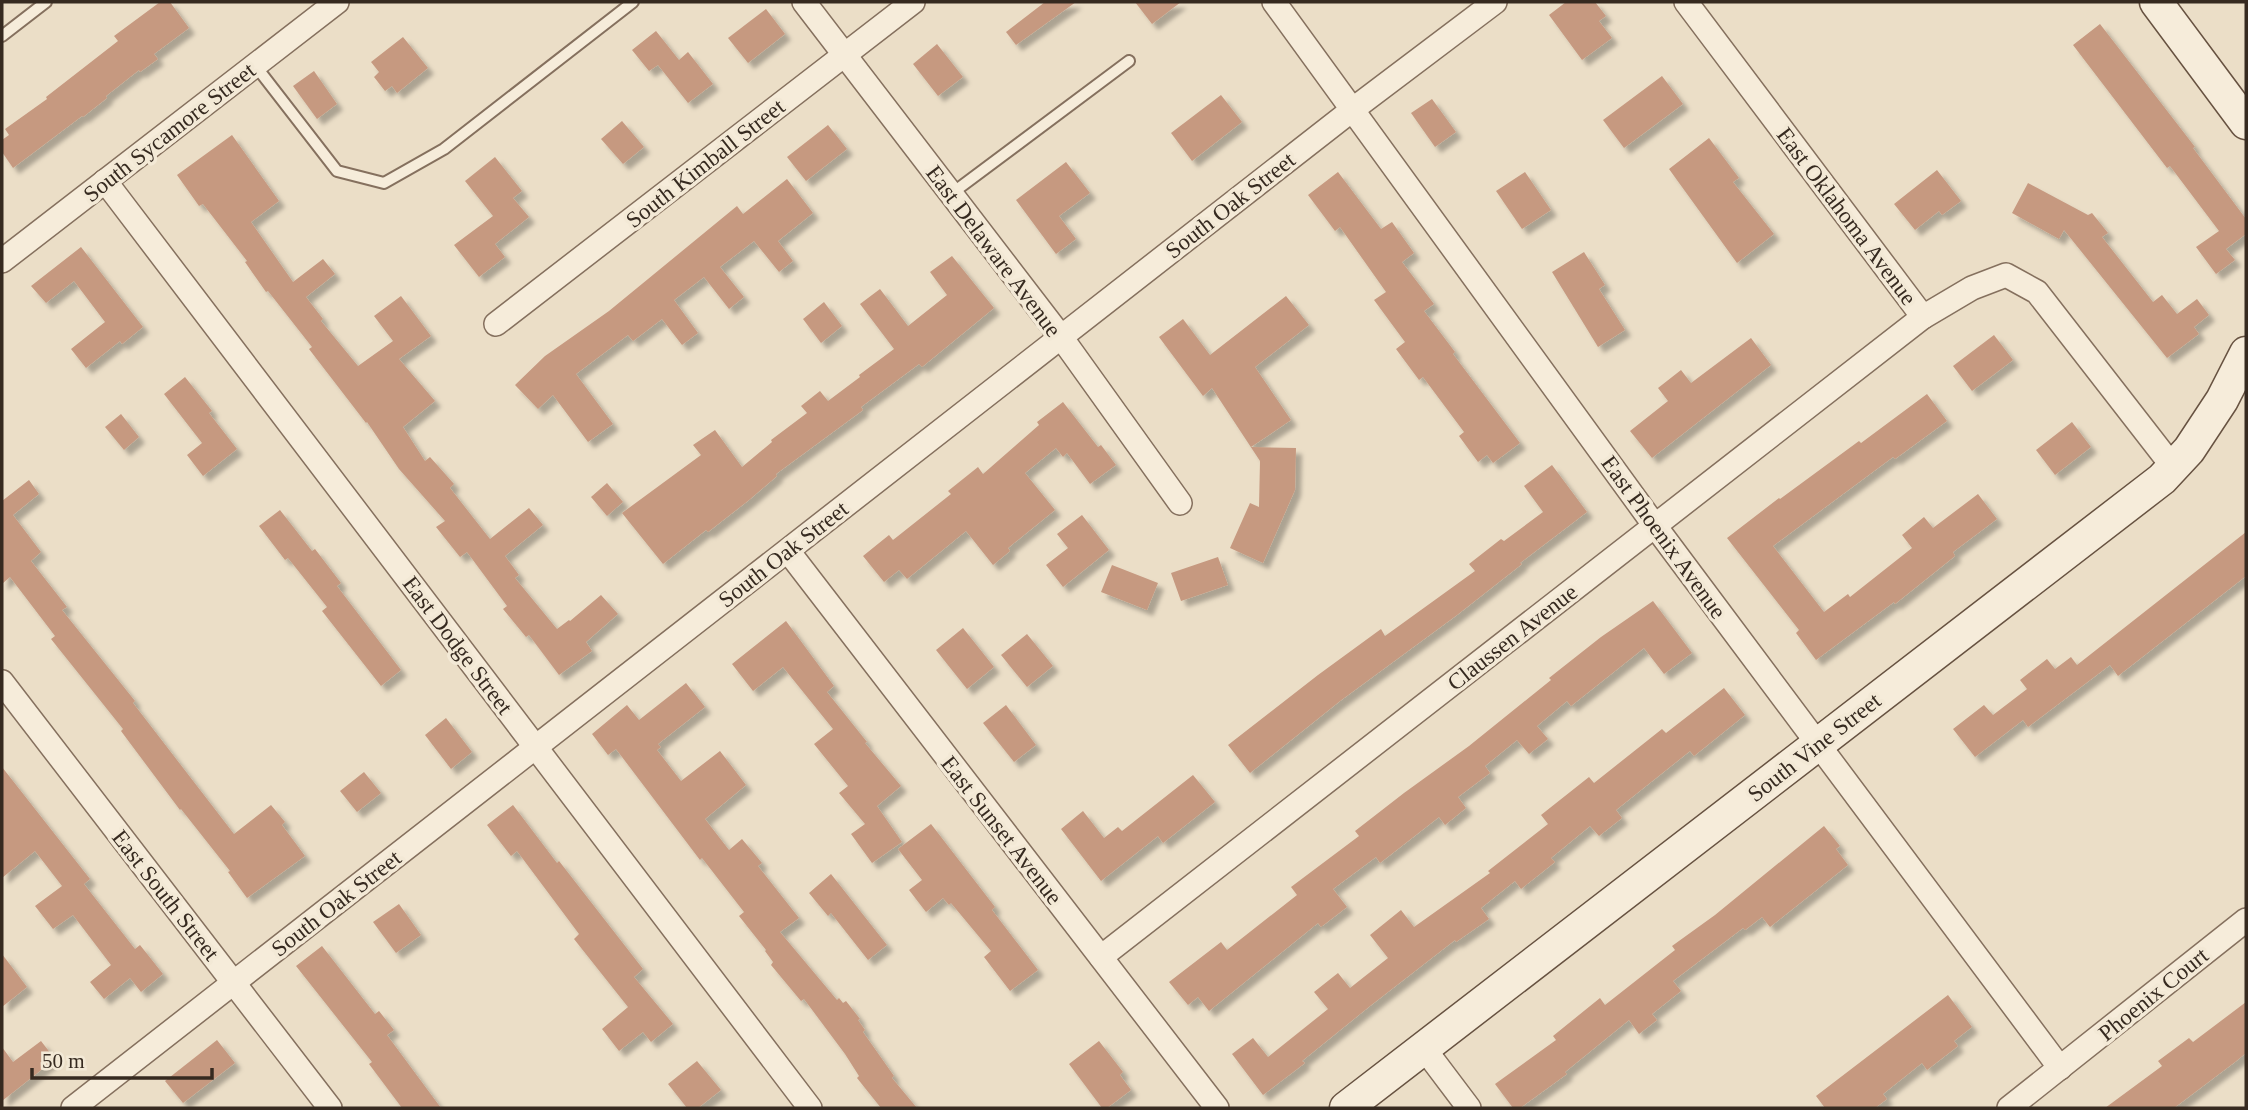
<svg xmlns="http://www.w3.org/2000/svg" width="2248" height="1110" viewBox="0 0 2248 1110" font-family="'Times New Roman',serif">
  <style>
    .building { fill: #c69980; filter: url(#shadow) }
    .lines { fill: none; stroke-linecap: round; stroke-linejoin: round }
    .lane-casing { stroke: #85705e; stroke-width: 14 }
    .street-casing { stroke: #85705e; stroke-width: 26 }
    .secondary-casing { stroke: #675241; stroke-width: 35 }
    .lane { stroke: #f6ecda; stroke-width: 10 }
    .street { stroke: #f6ecda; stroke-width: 23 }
    .secondary { stroke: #f6ecda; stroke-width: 32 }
    .labels { text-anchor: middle; stroke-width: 7; stroke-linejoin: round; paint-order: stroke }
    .street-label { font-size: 23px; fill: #362a20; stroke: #f3e9d6 }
  </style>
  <defs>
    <filter id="shadow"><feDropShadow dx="6" dy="6" stdDeviation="2" flood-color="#0004"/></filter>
  </defs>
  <rect width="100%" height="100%" fill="#ebdec7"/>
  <g class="building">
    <path d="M160,2h10l19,26 -35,26 4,5 -18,13 -1,-2 -33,26 1,2 -24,19 -1,-1 -69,52 -11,-16v-12l7,-5 -4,-6 42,-30 -1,-2 72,-56 -4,-5z"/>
    <path d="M1045,2h31l-60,43 -10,-13z"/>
    <path d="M1135,2h46l-29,22z"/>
    <path d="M1566,2h29l11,14 -7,5 13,17 -30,22 -33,-45z"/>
    <path d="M766,9l19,25 -37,29 -20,-25z"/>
    <path d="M2100,24l95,123 -2,1 53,71v15l-20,15 9,11 -19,14 -20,-27 23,-16 -49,-65 -3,2 -94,-123z"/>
    <path d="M656,31l23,29 9,-8 25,32 -25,19 -30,-38 -9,6 -17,-21z"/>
    <path d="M403,37l25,31 -31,25 -5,-7 -7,5 -11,-14 5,-5 -8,-10z"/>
    <path d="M937,44l26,33 -25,19 -25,-32z"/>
    <path d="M314,71l23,33 -20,15 -24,-33z"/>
    <path d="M1662,76l21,28 -59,44 -21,-28z"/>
    <path d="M1221,95l21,27 -50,39 -21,-28z"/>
    <path d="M1432,99l24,33 -21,15 -24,-34z"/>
    <path d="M622,121l22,26 -21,17 -22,-25z"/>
    <path d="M828,125l19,24 -41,32 -19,-24z"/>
    <path d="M232,135l47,66 -28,21 42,60 30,-23 12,15 -29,23 17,22 -2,2 37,45 35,-25 -19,-25 27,-20 30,40 -32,23 36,42 -32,26 22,34 5,-4 24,27 -4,4 40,51 39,-31 14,17 -38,31 14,19 -4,3 42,51 12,-9 1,1 31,-26 17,19 -32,28 6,9 -33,24 -30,-40 -3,2 -23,-28 4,-3 -40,-54 -7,5 -24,-30 9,-6 -46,-52 -32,-47 -1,1 -57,-74 3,-2 -44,-56 -2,1 -21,-30 2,-1 -44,-57 -4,2 -22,-31z"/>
    <path d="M1709,138l30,40 -6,4 41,52 -37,29 -68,-94z"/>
    <path d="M495,157l27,34 -9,7 16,19 -34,27 10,13 -26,20 -25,-32 39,-29 -28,-35z"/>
    <path d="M1066,162l24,31 -31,23 17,23 -20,15 -40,-54z"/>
    <path d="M1937,170l24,31 -19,14 -3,-4 -24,19 -21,-26z"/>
    <path d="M1338,172l43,57 11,-7 22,31 -12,9 32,42 -10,7 31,41 -2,2 67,89 -27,20 -6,-8 -9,7 -19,-26 5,-4 -41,-55 -4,3 -23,-31 9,-7 -31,-42 12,-8 -46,-65 -5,4 -27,-36z"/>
    <path d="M1525,172l26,38 -29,19 -26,-38z"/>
    <path d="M787,179l26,34 -35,28 15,20 -14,11 -25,-31 -34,26 24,30 -15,12 -25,-32 -30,23 24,33 -16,12 -20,-26 -29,22 -5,-6 -52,39 37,50 -25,18 -35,-47 -15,14 -23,-24 30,-29 64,-45 128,-105 6,8z"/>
    <path d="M2028,183l60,32 4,-2 16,20 -6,4 51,65 9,-7 15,19 20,-15 12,16 -15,12 5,7 -32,24 -103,-128 -5,9 -47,-26z"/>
    <path d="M81,247l62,80 -21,17 -2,-3 -34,27 -15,-19 34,-27 -31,-41 -28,22 -15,-17z"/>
    <path d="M1584,252l21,33 -6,4 26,41 -27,17 -46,-75z"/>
    <path d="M952,256l42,52 -72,59 -3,-3 -58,43 2,3 -87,64 1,2 -28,24 -41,32 -2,-2 -43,34 -41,-51 79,-58 -8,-10 22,-15 27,37 30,-25 -1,-2 36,-27 -6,-7 19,-15 8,10 32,-24 -1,-2 35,-26 -34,-45 20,-15 28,37 39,-31 -17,-23z"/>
    <path d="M1286,296l23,29 -54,42 36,53 -40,27 45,1 -1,42 -32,73 -33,-15 20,-45 9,4 1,-46 -48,-73 -9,8 -44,-59 24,-18 27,36z"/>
    <path d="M824,302l18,24 -21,17 -18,-24z"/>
    <path d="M1994,335l19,25 -41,31 -19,-25z"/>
    <path d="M1751,338l20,27 -119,93 -22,-27 38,-30 -10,-13 23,-18 10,13z"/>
    <path d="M185,377l27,34 -3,2 28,36 -34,27 -16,-21 15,-12 -38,-49z"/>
    <path d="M1927,394l20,27 -52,38 -2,-2 -120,89 51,66 24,-18 2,3 62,-49 -10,-13 22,-18 9,11 45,-34 19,25 -44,33 2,4 -60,48 -1,-2 -78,58 -20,-27 3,-3 -72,-92 52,-40 1,1 79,-58 2,2z"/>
    <path d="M1063,402l35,45 3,-2 15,20 -26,19 -23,-31 -4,4 -7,-9 -31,25 30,37 -47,38 2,3 -17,14 -27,-34 -59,48 -8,-9 -15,12 -21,-26 26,-21 4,5 58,-46 -3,-3 30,-24 5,7 56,-49 -2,-3z"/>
    <path d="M121,414l18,23 -15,13 -19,-23z"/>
    <path d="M2072,422l19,25 -36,28 -19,-25z"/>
    <path d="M1552,465l35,47 -67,51 2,1 -65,51 -117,86 -90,72 -22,-28 90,-70 63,-46 4,7 90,-65 -6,-7 32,-25 3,2 39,-29 -19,-26z"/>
    <path d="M29,480l10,14 -26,21 28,37 -10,9 36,46 -5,3 73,91 -2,2 101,131 37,-29 14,17 -3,3 23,31 -58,42 -19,-26 2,-1 -49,-62 -1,1 -59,-79 2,-2 -72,-90 4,-3 -45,-59 -8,7v-83z"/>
    <path d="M607,483l16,19 -16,14 -16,-19z"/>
    <path d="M280,510l32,41 3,-2 26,34 -4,3 64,84 -20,16 -59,-75 5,-4 -39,-49 -3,2 -26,-34z"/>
    <path d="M1082,515l27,35 -46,37 -17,-22 22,-17 -11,-14z"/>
    <path d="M2246,532v44l-128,100 -8,-11 -82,62 -5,-7 -48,37 -22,-28 31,-24 9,10 34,-26 -7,-9 27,-21 8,10 16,-12 6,8z"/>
    <path d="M1218,557l10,28 -47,16 -10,-28z"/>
    <path d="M1112,565l46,18 -11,27 -46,-18z"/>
    <path d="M1653,601l39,52 -28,21 -20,-26 -73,58 -4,-5 -30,25 11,13 -19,15 -12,-14 -32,26 5,7 -32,24 8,11 -21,17 -6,-8 -59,46 -4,-6 -43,32 14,18 -26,20 -3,-4 -109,88 -11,-14 -10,8 -19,-23 52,-40 6,8 70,-55 -6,-8 68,-51 -4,-5 49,-38 65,-47 82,-66 -2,-2 52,-41z"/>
    <path d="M786,621l48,65 -7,6 40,50 -2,1 36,43 -24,20 25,36 -30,21 -21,-29 14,-10 -26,-31 9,-7 -34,-42 19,-15 -50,-62 -30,24 -21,-27z"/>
    <path d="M963,628l31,39 -27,22 -31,-39z"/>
    <path d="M1027,634l26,32 -26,21 -26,-32z"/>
    <path d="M686,683l19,24 -47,37 3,3 -4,3 24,31 39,-30 26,34 -41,34 24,31 13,-11 20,24 -4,3 41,52 -19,14 57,68 2,-2 4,5 3,-2 14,18 -2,1 7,10 -2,2 31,44 -2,2 25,30h-36l-24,-30 2,-2 -14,-22 -41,-55 -3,2 -30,-36 2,-3 -8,-11 1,-1 -27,-34 5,-4 -42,-54 -2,2 -84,-111 -8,6 -16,-21 35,-29 12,15z"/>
    <path d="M1724,688l21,27 -51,41 -4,-5 -74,59 6,8 -23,18 -9,-10 -39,32 4,4 -34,27 -6,-8 -34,27 8,11 -33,23 -1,-2 -85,66 -68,55 3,2 -42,32 -31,-41 21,-16 15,19 60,-48 -14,-17 24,-19 12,15 38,-30 -18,-23 31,-25 13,17 76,-54 -2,-2 60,-47 -7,-9 48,-38 5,6 68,-54 4,4z"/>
    <path d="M1006,705l30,40 -22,17 -31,-39z"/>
    <path d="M446,718l26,34 -21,17 -26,-34z"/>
    <path d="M2,767l88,112 -6,5 51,65 5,-4 23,29 -22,18 -11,-14 -26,21 -14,-17 21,-17 -38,-50 -20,14 -18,-23 27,-20 -27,-35 -33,27z"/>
    <path d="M364,772l17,21 -24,19 -17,-21z"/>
    <path d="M1193,775l22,27 -52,41 -5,-7 -57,45 -40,-52 22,-18 21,27 14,-11 4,4z"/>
    <path d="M513,805l44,58 2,-2 84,108 -9,8 39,47 -22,18 -8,-10 -24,19 -17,-22 26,-22 -54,-68 5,-5 -62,-83 -6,5 -24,-31z"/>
    <path d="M931,824l64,83 -3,3 46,60 -28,21 -26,-34 7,-6 -40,-48 -2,2 -6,-7 -17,14 -17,-22 13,-10 -24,-31z"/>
    <path d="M1824,826l16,20 -4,3 12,16 -78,62 -8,-10 -17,13 -2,-2 -70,53 8,10 -29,23 5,6 -18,14 -10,-14 -64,52 2,2 -47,34h-7l-18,-24 61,-44 -3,-4 47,-38 5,7 70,-55 -3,-4 43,-31z"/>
    <path d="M831,874l56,71 -19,15 -37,-47 -3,3 -19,-23z"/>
    <path d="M399,904l22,31 -25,18 -23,-31z"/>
    <path d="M322,946l53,68 4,-3 15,19 -7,5 54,73h-39l-33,-44 3,-2 -76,-96z"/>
    <path d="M2,954l25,33 -25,20z"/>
    <path d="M1948,995l24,32 -18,14 4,5 -31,24 -5,-7 -39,31 4,5 -12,9h-50l-9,-12z"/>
    <path d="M2246,1002v51l-11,9 -61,46h-69l57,-42 -4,-5 31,-23 4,4z"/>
    <path d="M217,1040l18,23 -52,40 -18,-22z"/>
    <path d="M41,1041l14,18 -53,42v-54l11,15z"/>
    <path d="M1099,1041l24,31 -3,3 11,15 -24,18h-5l-33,-44z"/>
    <path d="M697,1061l24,29 -23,18h-11l-19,-24z"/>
  </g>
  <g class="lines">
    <defs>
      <g id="lane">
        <path d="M2,36l44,-34"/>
        <path d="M255,65l82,106 47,12 60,-34 189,-147"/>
        <path d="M951,194l178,-133"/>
      </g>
      <g id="street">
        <path d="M804,2l257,335 119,166"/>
        <path d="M1274,2l381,524 405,542"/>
        <path d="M1686,2l237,315"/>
        <path d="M105,181l705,927"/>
        <path d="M2,261l335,-259"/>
        <path d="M496,324l417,-322"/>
        <path d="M788,551l429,557"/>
        <path d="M2,682l328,426"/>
        <path d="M1101,957l822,-640 49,-29 34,-13 31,17 136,175"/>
        <path d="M1423,1047l46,61"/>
        <path d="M73,1108l1279,-998 143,-108"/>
        <path d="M2009,1108l237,-188"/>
      </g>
      <g id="secondary">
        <path d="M2156,2l90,121"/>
        <path d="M1346,1108l816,-629 27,-29 33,-50 24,-47"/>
      </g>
    </defs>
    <use href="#lane" class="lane-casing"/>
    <use href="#street" class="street-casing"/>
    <use href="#secondary" class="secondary-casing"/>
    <use href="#lane" class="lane"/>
    <use href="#street" class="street"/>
    <use href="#secondary" class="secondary"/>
  </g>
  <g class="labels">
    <g class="street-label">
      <text transform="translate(169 132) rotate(-38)" y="8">South Sycamore Street</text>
      <text transform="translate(705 163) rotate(-38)" y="8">South Kimball Street</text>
      <text transform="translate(1230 205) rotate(-38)" y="8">South Oak Street</text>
      <text transform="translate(1847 216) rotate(53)" y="8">East Oklahoma Avenue</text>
      <text transform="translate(994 251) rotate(53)" y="8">East Delaware Avenue</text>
      <text transform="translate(1664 537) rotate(54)" y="8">East Phoenix Avenue</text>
      <text transform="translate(783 554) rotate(-38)" y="8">South Oak Street</text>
      <text transform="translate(1512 637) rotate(-38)" y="8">Claussen Avenue</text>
      <text transform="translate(458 645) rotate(53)" y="8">East Dodge Street</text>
      <text transform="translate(1814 747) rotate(-38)" y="8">South Vine Street</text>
      <text transform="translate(1002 830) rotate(52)" y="8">East Sunset Avenue</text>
      <text transform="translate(166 895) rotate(52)" y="8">East South Street</text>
      <text transform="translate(336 903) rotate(-38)" y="8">South Oak Street</text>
      <text transform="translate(2153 994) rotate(-39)" y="8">Phoenix Court</text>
    </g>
  </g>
  <rect width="2248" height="1110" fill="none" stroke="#362a20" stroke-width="7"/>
  <path d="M32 1068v10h180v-10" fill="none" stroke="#362a20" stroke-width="3.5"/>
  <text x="42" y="1068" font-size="21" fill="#362a20" stroke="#f3e9d6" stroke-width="5" paint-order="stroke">50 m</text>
</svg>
